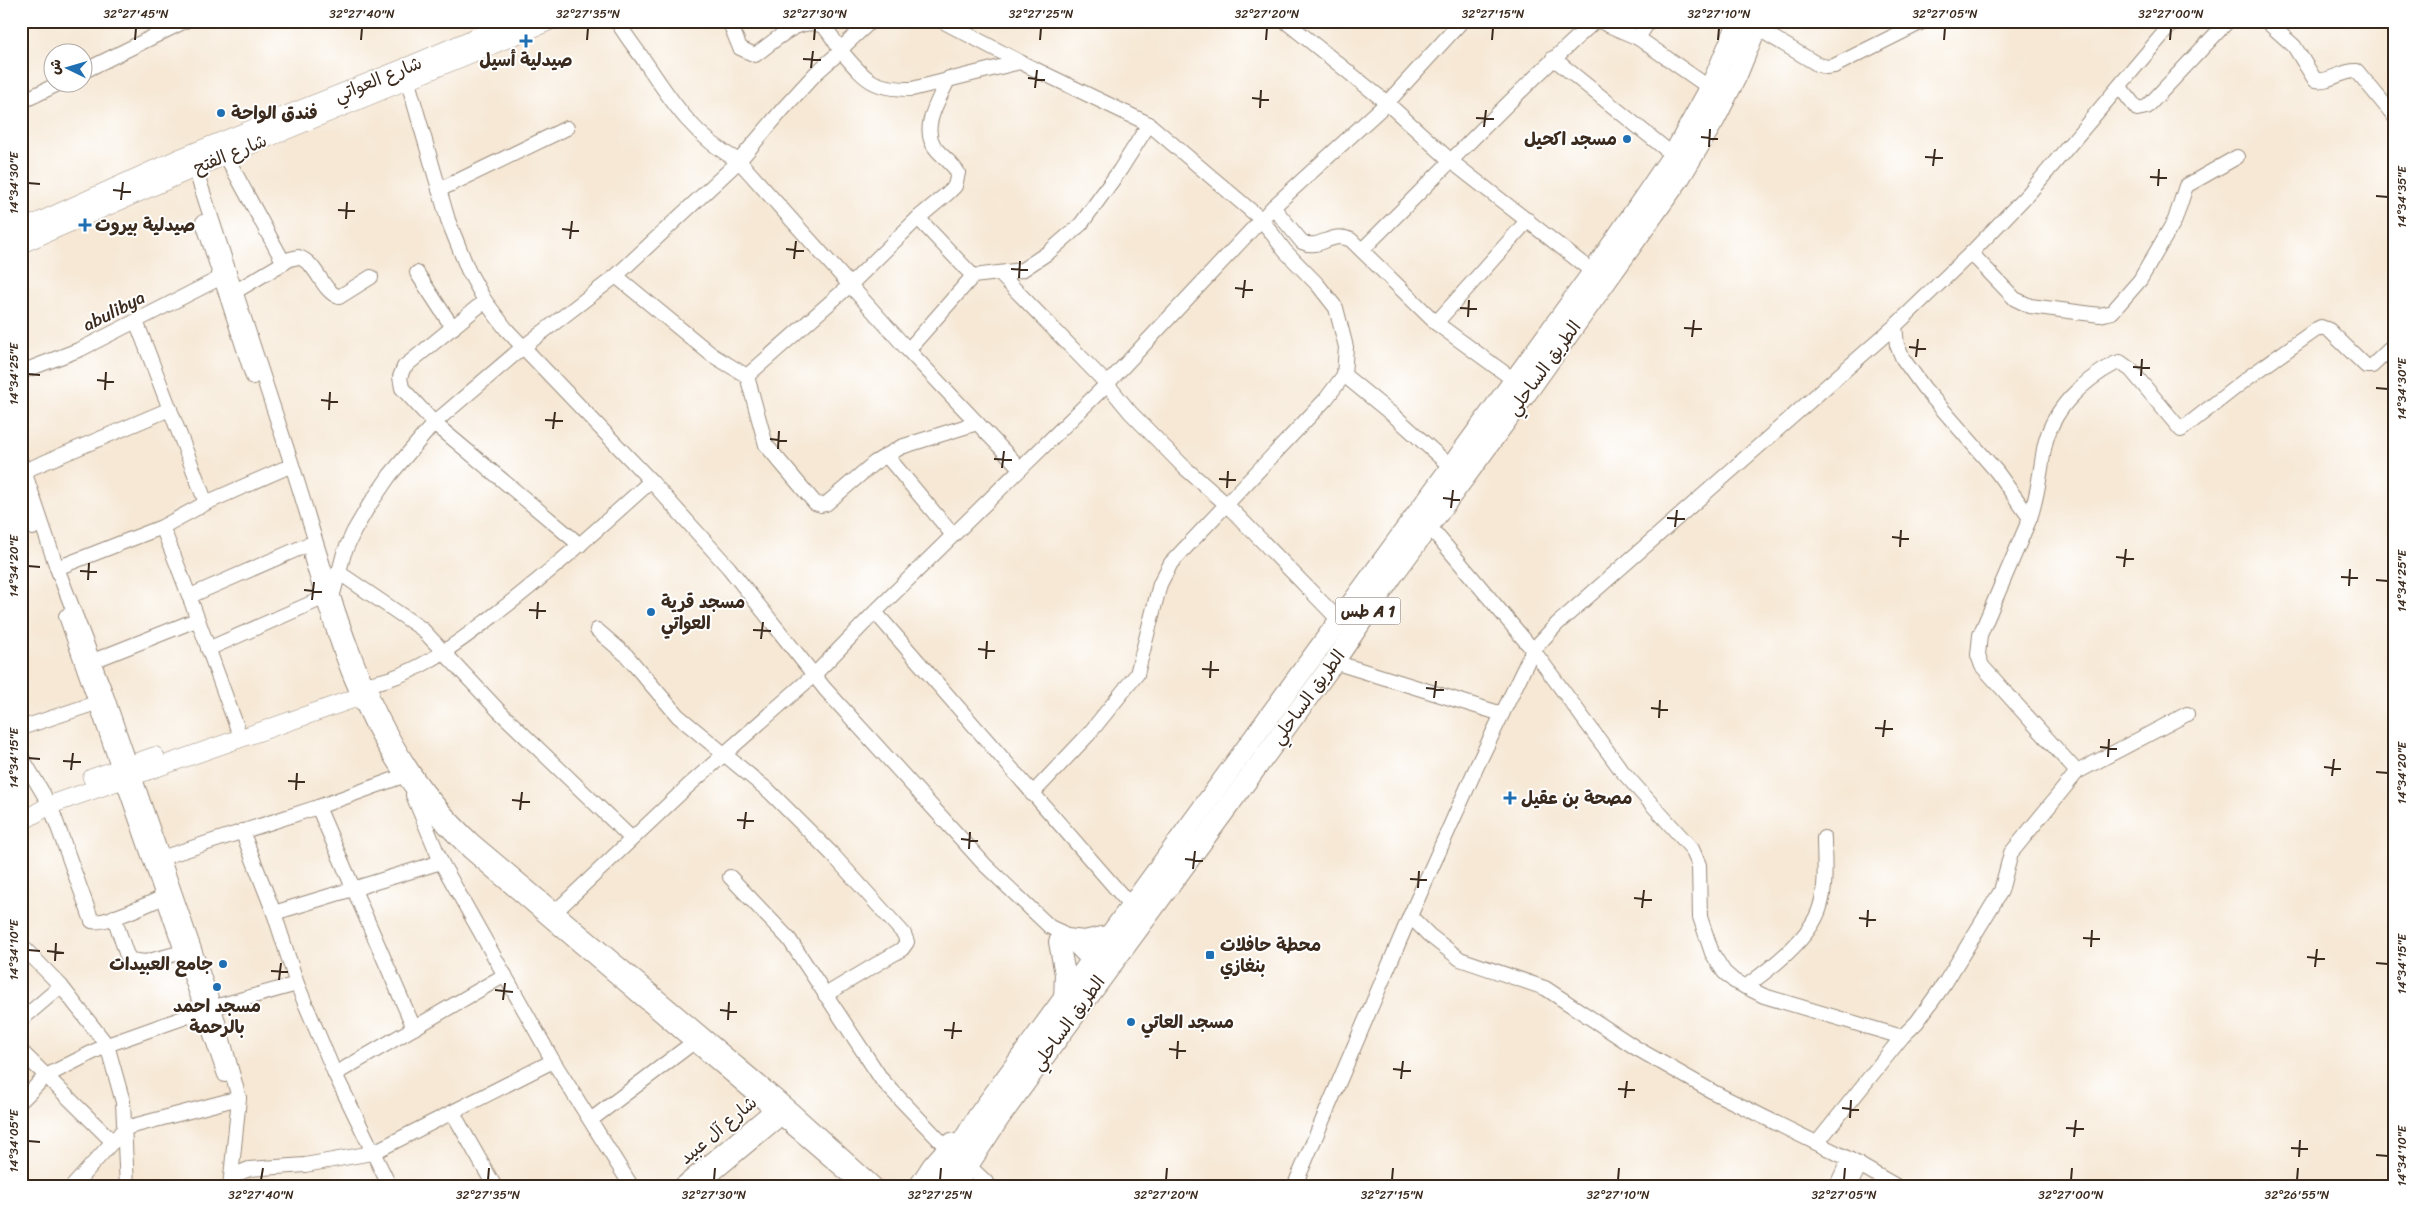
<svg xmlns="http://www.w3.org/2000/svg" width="2416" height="1208" viewBox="0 0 2416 1208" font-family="Sriracha,'Playpen Sans Arabic',sans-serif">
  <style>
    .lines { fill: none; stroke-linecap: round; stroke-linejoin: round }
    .minor-casing { stroke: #98897a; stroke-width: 16 }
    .major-casing { stroke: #98897a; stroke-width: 19 }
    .highway-casing { stroke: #98897a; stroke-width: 22 }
    .minor { stroke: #fff; stroke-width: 14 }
    .major { stroke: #fff; stroke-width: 18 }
    .highway { stroke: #fff; stroke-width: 20 }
    .ticks { fill: none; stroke: #3b2a1e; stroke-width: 2 }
    .poi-dot { fill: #1f6fb2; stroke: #fff; stroke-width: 2 }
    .labels { text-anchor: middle; stroke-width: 4; stroke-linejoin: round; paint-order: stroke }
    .shield { fill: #fff; stroke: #766a62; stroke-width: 1 }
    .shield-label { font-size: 16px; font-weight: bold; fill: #3b2a1e }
    .poi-label { font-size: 18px; font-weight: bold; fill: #3b2a1e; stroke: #fff; text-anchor: start }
    .street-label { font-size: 18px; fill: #3b2a1e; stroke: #fff }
    .neatline { fill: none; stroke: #3b2a1e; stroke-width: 2 }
    .ticks-label { font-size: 12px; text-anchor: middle; fill: #3b2a1e }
  </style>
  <rect width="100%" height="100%" fill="#fff"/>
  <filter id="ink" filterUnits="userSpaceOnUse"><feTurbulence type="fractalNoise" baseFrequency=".02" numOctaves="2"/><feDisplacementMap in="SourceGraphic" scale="10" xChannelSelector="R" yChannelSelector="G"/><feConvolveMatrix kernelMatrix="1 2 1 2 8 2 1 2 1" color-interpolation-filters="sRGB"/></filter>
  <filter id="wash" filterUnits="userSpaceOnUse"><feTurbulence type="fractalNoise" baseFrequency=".0096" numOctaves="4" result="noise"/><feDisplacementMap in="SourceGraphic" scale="20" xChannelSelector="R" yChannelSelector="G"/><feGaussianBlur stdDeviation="1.12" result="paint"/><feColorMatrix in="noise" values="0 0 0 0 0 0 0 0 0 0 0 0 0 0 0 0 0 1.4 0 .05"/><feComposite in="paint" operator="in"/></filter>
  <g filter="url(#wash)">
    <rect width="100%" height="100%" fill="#f6e8d5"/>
  </g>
  <g filter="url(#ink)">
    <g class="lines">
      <defs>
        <g id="minor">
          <path d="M617,21c9,16 21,30 31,45 26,39 48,72 91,95l169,189 112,118"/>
          <path d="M729,21l11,27 15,7c18,-12 48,-44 70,-27 6,6 11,16 16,23l5,-7 25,-23"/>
          <path d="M942,21l78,41"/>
          <path d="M1285,21l102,82 65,59 141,110"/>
          <path d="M1599,21l39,17 72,50"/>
          <path d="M2266,21l28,25 21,34c14,3 27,-10 42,-9l38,46"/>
          <path d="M1757,28l60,36 9,3 8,-1 90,-45"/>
          <path d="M1638,38l11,-17"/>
          <path d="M1553,58l120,97"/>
          <path d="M82,72l103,-51"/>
          <path d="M408,82l40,138 20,50 17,31 21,28 145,152 78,87 96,121 160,176 65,62 11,5 30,31"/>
          <path d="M2120,87l17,22 10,-2 81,-86"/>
          <path d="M21,102l41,-20"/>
          <path d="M226,156l58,107"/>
          <path d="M192,159c33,102 67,204 100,306 33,103 59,213 120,305 17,26 39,50 61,71l318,268 86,78"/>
          <path d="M439,190l128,-62"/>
          <path d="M1273,207l29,35c18,9 29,-12 49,-2l85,83 78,57"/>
          <path d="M918,218l55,58 26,-3 108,111 23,28 55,56 41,36 113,116"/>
          <path d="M203,222l50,155"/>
          <path d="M1363,249c77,-76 151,-155 232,-228"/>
          <path d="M1971,253l44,46 15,7 70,9 12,-3 28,-32 35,-60 11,-34 51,-29"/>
          <path d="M417,273l36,55"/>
          <path d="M999,273l23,-3 27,-18 32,-28 39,-54 29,-46"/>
          <path d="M616,276l96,79 35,21 19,69 49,58 6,2 5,-1 48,-41 27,-16 76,-24"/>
          <path d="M236,291l54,-32 8,-2c20,6 23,34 41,40l32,-20"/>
          <path d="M485,301l-81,66 -4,10 2,11 32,35 146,122"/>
          <path d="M136,321l70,182"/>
          <path d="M1436,323l92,-103"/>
          <path d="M908,350l65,-74"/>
          <path d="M21,372l60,-23 139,-71"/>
          <path d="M1344,375l55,45 52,47"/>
          <path d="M747,376l103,-91 68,-67 30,-25 7,-7 3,-13c-5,-9 -14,-15 -21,-23 -19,-21 3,-52 12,-72"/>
          <path d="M886,455l67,80"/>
          <path d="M21,462l36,106 48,124 109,315 25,91 -9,89"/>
          <path d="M24,471l146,-62"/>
          <path d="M21,493l12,35"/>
          <path d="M2030,518c8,-23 10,-45 14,-69 7,-39 38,-68 72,-86l4,-1 11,8 50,60 68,-53 68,-48 4,-2 8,3 37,36h6l23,-22"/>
          <path d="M1429,526l104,124 89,121 70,78 7,16 1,52 12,36 12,19 10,9 30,15 138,41"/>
          <path d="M162,527c28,66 50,134 75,200"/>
          <path d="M311,557c23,79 48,160 98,227 18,25 40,47 61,68l392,335"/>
          <path d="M57,568l105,-41 44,-24 77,-34"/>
          <path d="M338,572l84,57 77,82 132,127"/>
          <path d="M333,594l11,-41 10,-22 14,-24 22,-32 44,-52 88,-75 94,-72 123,-115 44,-52 33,-36 25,-22c25,29 31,38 71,38l108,-27 129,62 113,96 23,31 33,34 18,23 10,39 -2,28 -18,24 -155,164 -11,21 -23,90 -49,61 -56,59"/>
          <path d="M190,596l117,-51"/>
          <path d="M875,612l257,295"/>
          <path d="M66,616l159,459"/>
          <path d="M597,630l29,25 52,61 92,76 62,62 72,80 3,8 -5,7 -77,46"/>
          <path d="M208,649l115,-51"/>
          <path d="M93,661l103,-41"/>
          <path d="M1334,662l168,52"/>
          <path d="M366,684c46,-6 86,-37 123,-65 57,-43 109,-90 162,-138"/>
          <path d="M21,728l75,-25"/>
          <path d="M21,756l23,39"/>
          <path d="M2077,772l110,-58"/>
          <path d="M413,795l28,67 112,199 79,126"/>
          <path d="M50,805l42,116c13,4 57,-18 72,-24"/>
          <path d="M318,807l96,221"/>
          <path d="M242,831l32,82 23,71 38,90 55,113"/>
          <path d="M161,858l157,-51 85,-31"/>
          <path d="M730,877l59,62 93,141 63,66"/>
          <path d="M556,911l131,-124 128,-113 60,-62 232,-228 166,-177 114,-104 75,-82"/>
          <path d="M274,913l167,-51"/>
          <path d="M1410,916l19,19 31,24 85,29 91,60 79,45 134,66 49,28"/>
          <path d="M114,917l12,36 4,7 15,2 38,-10"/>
          <path d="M21,945l40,41 46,59 16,57 4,85"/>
          <path d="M1745,987c25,-18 66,-49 75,-80 7,-22 4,-47 4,-69"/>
          <path d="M21,1020l40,-34"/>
          <path d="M21,1051l92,91"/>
          <path d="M335,1074l170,-99"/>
          <path d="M21,1101l25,-25 61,-31 107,-38 83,-23"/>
          <path d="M453,1113l42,74"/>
          <path d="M592,1119l102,-77"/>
          <path d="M1817,1143l85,-106 15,-15 28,-39 56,-92 10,-38 66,-81 -95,-106 -4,-11 2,-20 50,-117 -33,-46 -73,-84 -21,-29 -6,-14 -2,-19"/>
          <path d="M967,1164l24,23"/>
          <path d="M231,1181l6,-7 12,-5 56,-4 67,-12 181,-92"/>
          <path d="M72,1187l53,-59 114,-30"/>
          <path d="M679,1187l98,-82"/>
          <path d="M698,1187l90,-75"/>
          <path d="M915,1187l15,-23 21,-24"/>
          <path d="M1294,1187l116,-271 67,-150 56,-116 24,-26 338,-298 76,-73 58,-60 145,-172"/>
          <path d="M1836,1187l13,-28"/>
          <path d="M1849,1187l11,-22"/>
        </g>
        <g id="major">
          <path d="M21,230l161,-73 222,-89 110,-47"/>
          <path d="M21,244l174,-76 355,-147"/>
          <path d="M92,778l63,-22"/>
          <path d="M21,822l29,-17 320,-112"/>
        </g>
        <g id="highway">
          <path d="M1067,939l17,2 27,-6"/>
          <path d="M1059,942l6,32 -1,25"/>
          <path d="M935,1187l43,-71 615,-844 80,-117 37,-67 29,-67"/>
          <path d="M954,1187l46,-70 334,-455 59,-87 138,-188 148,-208 36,-60 22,-44 22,-54"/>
        </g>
      </defs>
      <use href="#minor" class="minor-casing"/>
      <use href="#major" class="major-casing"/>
      <use href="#highway" class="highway-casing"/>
      <use href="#minor" class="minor"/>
      <use href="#major" class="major"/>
      <use href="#highway" class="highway"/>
    </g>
  </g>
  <path class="ticks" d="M135,40l1,-12M361,40l1,-12M587,40l1,-12M814,40l1,-12M1040,40l1,-12M1266,40l1,-12M1492,40l1,-12M1718,40l1,-12M1944,40l1,-12M2170,40l1,-12M803,59l18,1M811,68l2,-17M1028,78l17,2M1035,88l2,-18M1252,98l17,2M1260,108l1,-18M1476,118l18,1M1484,127l2,-17M1701,137l17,2M1709,147l1,-18M1925,157l18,1M1933,166l2,-17M2150,177l17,1M28,183l12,1M2158,186l1,-17M113,190l18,2M2376,196l12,1M121,200l2,-18M338,210l17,1M346,219l1,-17M562,229l17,2M570,239l2,-18M786,249l18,2M794,259l2,-18M1011,269l17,1M1019,278l1,-17M1235,288l18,2M1243,298l2,-18M1460,308l17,1M1468,317l1,-17M1684,328l18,1M1692,337l2,-17M1909,347l17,2M1916,357l2,-18M2133,367l17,1M28,374l12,1M2141,376l1,-17M97,380l17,2M2376,388l12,1M105,390l1,-18M321,400l17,2M329,410l1,-18M545,420l18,1M553,429l2,-17M770,439l17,2M778,449l1,-18M994,459l18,1M1002,468l2,-17M1219,479l17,1M1227,488l1,-17M1443,498l17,2M1451,508l2,-18M1667,518l18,1M1675,527l2,-17M1892,537l17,2M1900,547l1,-17M2116,557l18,2M28,566l12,1M2124,567l2,-18M80,571l17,1M2341,577l17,1M88,580l1,-17M2376,580l12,1M2349,586l1,-17M304,590l18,2M312,600l2,-18M529,610l17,1M537,619l1,-17M753,630l18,1M761,639l2,-17M978,649l17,2M986,659l1,-18M1202,669l17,1M1210,678l1,-17M1426,688l18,2M1434,698l2,-17M1651,708l17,2M1659,718l1,-18M1875,728l18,1M1883,737l2,-17M2100,747l17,2M2108,757l1,-18M28,758l12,1M63,761l18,1M2324,767l17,2M71,770l2,-17M2376,772l12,1M2332,776l2,-17M288,781l17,1M296,790l1,-17M512,800l18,2M520,810l2,-18M737,820l17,1M744,829l2,-17M961,839l17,2M969,849l1,-17M1185,859l18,2M1193,869l2,-18M1410,879l17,1M1418,888l1,-17M1634,898l18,2M1642,908l2,-18M1859,918l17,2M1867,927l1,-17M2083,938l17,1M2091,947l1,-17M28,950l12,1M47,951l17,2M2307,957l18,2M55,961l1,-18M2376,963l12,1M2315,967l2,-18M271,971l17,1M279,980l2,-17M495,990l18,2M503,1000l2,-17M720,1010l17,2M728,1020l1,-18M944,1030l18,1M952,1039l2,-17M1169,1049l17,2M1177,1059l1,-18M1393,1069l18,2M1401,1079l2,-18M1618,1089l17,1M1625,1098l2,-17M1842,1108l17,2M1850,1118l1,-18M2066,1128l18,1M2074,1137l2,-17M28,1141l12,1M2291,1148l17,1M2376,1155l12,1M2299,1157l1,-17M261,1180l2,-12M488,1180l1,-12M714,1180l1,-12M940,1180l1,-12M1166,1180l1,-12M1392,1180l1,-12M1618,1180l1,-12M1844,1180l1,-12M2071,1180l1,-12M2297,1180l1,-12"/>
  <g class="poi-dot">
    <path d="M523.5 33.5h5v5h5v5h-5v5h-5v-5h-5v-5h5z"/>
    <circle cx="221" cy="113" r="5"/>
    <circle cx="1627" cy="139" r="5"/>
    <path d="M82.5 217.5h5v5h5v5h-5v5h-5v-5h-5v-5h5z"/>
    <circle cx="651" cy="612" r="5"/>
    <path d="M1507.5 790.5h5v5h5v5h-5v5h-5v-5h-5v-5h5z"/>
    <rect x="1205" y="950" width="10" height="10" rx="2.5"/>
    <circle cx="223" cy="964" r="5"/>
    <circle cx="217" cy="987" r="5"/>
    <circle cx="1131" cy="1022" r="5"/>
  </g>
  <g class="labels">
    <rect class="shield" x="1335.5" y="597.5" width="65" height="27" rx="4"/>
    <g class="shield-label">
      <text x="1368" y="617">طس A 1</text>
    </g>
    <g class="poi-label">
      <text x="526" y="66" text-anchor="middle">صيدلية أسيل</text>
      <text x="231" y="119">فندق الواحة</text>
      <text x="1617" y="145" text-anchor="end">مسجد اكحيل</text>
      <text x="95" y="231">صيدلية بيروت</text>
      <text x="661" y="608">مسجد قرية<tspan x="661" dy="21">العواتي</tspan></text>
      <text x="1521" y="804">مصحة بن عقيل</text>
      <text x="1220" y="951">محطة حافلات<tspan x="1220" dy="21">بنغازي</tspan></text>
      <text x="213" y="970" text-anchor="end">جامع العبيدات</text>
      <text x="217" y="1012" text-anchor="middle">مسجد احمد<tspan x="217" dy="21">بالرحمة</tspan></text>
      <text x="1141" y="1028">مسجد العاتي</text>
    </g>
    <g class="street-label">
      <text transform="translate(378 79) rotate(-22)" y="6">شارع العواتي</text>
      <text transform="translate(230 154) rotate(-22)" y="6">شارع الفتح</text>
      <text transform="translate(114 311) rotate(-27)" y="6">abulibya</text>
      <text transform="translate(1544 368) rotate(-54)" y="6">الطريق الساحلي</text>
      <text transform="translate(1308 697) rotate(-54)" y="6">الطريق الساحلي</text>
      <text transform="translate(1068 1023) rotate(-54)" y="6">الطريق الساحلي</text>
      <text transform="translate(718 1130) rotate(-40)" y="6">شارع آل عبيد</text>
    </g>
  </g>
  <rect width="2416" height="1208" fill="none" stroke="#fff" stroke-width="55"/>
  <g transform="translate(68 68) rotate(275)"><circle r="24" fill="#ffffff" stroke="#b1aaa5"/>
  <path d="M0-4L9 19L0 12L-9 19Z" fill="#1f6fb2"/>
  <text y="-8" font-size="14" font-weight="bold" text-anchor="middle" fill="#3b2a1e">ش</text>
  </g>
  <rect x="28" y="28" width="2360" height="1152" class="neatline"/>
  <g class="ticks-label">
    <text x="136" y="18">32°27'45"N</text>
    <text x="362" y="18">32°27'40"N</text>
    <text x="588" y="18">32°27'35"N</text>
    <text x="815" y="18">32°27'30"N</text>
    <text x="1041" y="18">32°27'25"N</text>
    <text x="1267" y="18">32°27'20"N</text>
    <text x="1493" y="18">32°27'15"N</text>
    <text x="1719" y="18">32°27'10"N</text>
    <text x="1945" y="18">32°27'05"N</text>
    <text x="2171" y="18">32°27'00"N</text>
    <text transform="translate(14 183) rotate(-90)" y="4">14°34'30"E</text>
    <text transform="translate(2402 197) rotate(-90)" y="4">14°34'35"E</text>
    <text transform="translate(14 374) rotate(-90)" y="4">14°34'25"E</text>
    <text transform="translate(2402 389) rotate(-90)" y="4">14°34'30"E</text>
    <text transform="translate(14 566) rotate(-90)" y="4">14°34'20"E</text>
    <text transform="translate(2402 581) rotate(-90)" y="4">14°34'25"E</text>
    <text transform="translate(14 758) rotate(-90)" y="4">14°34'15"E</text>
    <text transform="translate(2402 773) rotate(-90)" y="4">14°34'20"E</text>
    <text transform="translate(14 950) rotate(-90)" y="4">14°34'10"E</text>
    <text transform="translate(2402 964) rotate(-90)" y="4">14°34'15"E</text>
    <text transform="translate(14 1141) rotate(-90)" y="4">14°34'05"E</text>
    <text transform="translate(2402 1156) rotate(-90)" y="4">14°34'10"E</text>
    <text x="261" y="1199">32°27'40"N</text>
    <text x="488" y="1199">32°27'35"N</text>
    <text x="714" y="1199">32°27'30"N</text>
    <text x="940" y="1199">32°27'25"N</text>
    <text x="1166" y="1199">32°27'20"N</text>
    <text x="1392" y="1199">32°27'15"N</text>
    <text x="1618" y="1199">32°27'10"N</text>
    <text x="1844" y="1199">32°27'05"N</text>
    <text x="2071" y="1199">32°27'00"N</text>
    <text x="2297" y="1199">32°26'55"N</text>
  </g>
</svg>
